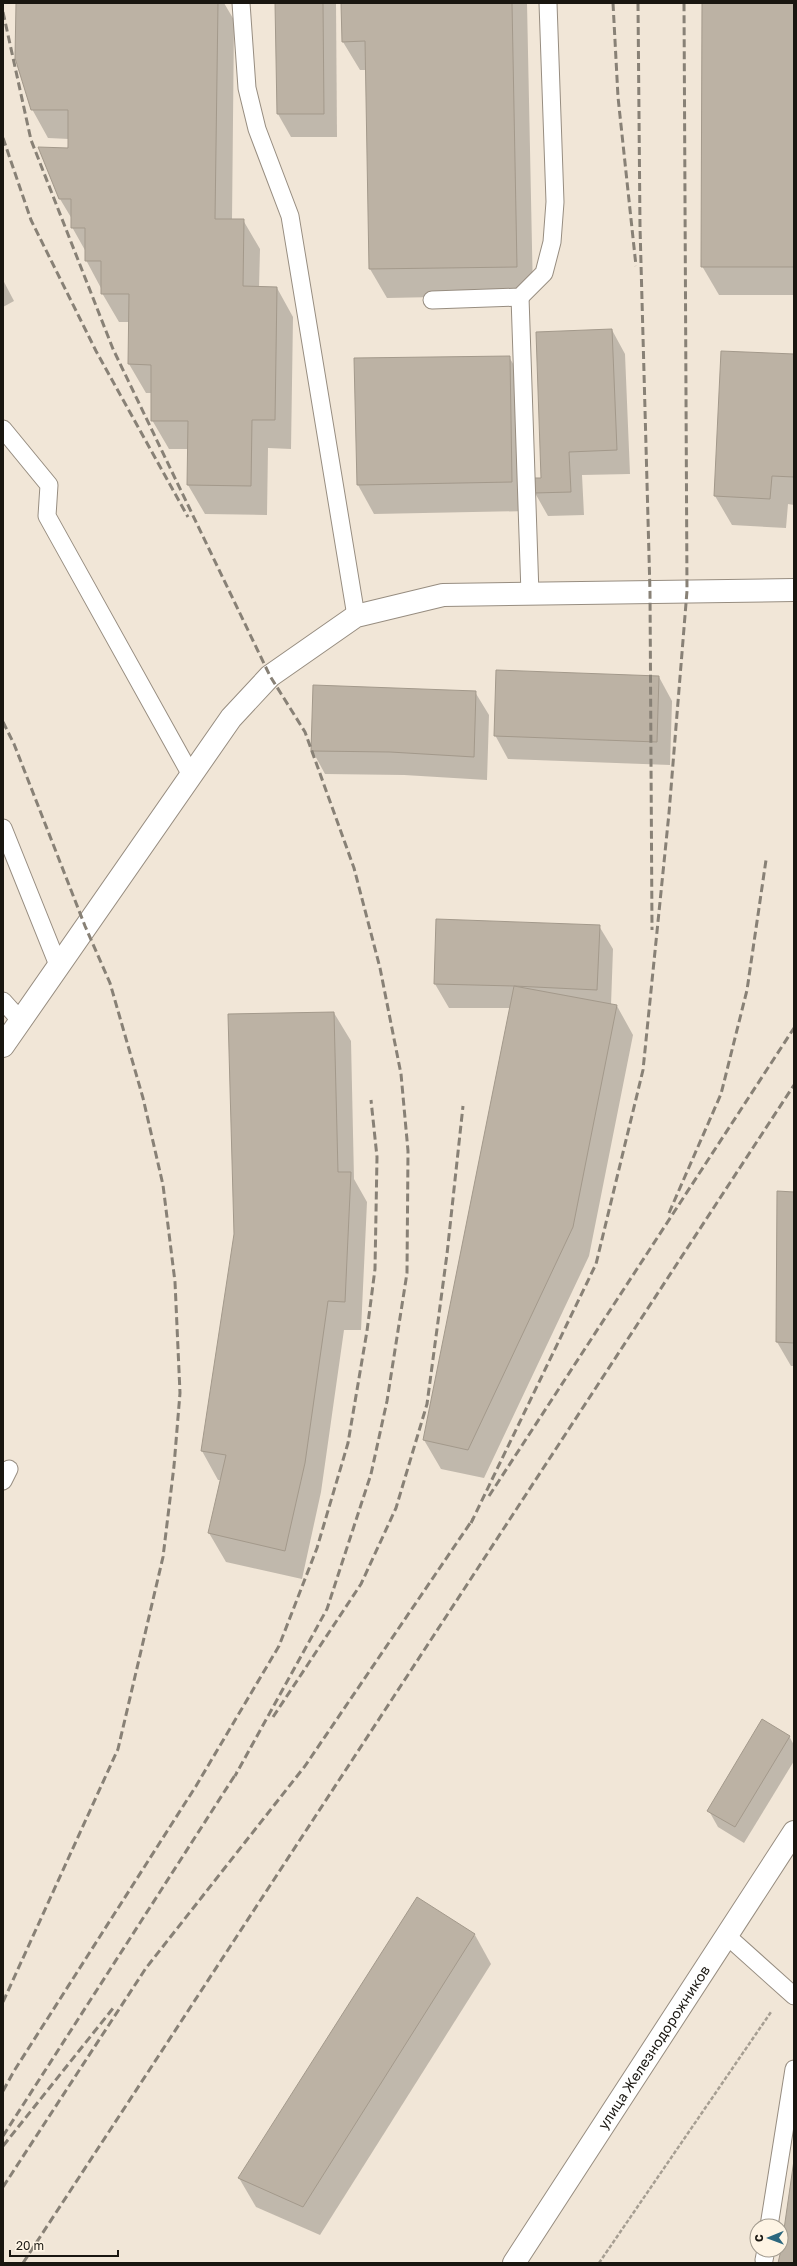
<svg xmlns="http://www.w3.org/2000/svg" width="797" height="2266" viewBox="0 0 797 2266" font-family="'Golos Text',sans-serif">
  <style>
    .shadow { fill: #0003 }
    .building { fill: #bcb2a4; stroke: #a3998b }
    .lines { fill: none; stroke-linecap: round; stroke-linejoin: round }
    .lane-casing { stroke: #978d80; stroke-width: 19 }
    .secondary-casing { stroke: #978d80; stroke-width: 24 }
    .path { stroke: #a69e92; stroke-width: 2.5; stroke-dasharray: 4 2; stroke-linecap: butt }
    .lane { stroke: #fff; stroke-width: 17 }
    .secondary { stroke: #fff; stroke-width: 22 }
    .rail { stroke: #888176; stroke-width: 3; stroke-dasharray: 8 4; stroke-linecap: butt }
    .labels { text-anchor: middle; stroke-width: 3.5; stroke-linejoin: round; paint-order: stroke }
    .street-label { font-size: 14px; fill: #191610; stroke: #fef4e4 }
  </style>
  <rect width="100%" height="100%" fill="#f1e6d7"/>
  <g class="shadow">
    <path d="M17,3h207l10,17 -2,200h11l17,29 -1,39h18l16,29 -2,132 -23,-1 -1,67 -62,-1 -17,-29 1,-36h-20l-17,-29v-27h-6l-17,-29 1,-42h-11l-17,-29v-3l-16,-30v-8l-14,-25v-8l-12,-20 9,-60 -21,-1 -16,-29z"/>
    <path d="M276,3h60l1,134h-46l-13,-23z"/>
    <path d="M342,3h185l6,292 -146,3 -17,-29 -4,-199h-6l-17,-28z"/>
    <path d="M703,3h91v292h-75l-17,-29z"/>
    <path d="M3,280l11,21 -11,6z"/>
    <path d="M612,330l13,24 5,120 -48,1 2,40 -36,1 -13,-23z"/>
    <path d="M722,352l72,3v150l-6,-1 -2,24 -54,-3 -17,-29z"/>
    <path d="M509,357l17,28 2,126 -154,3 -16,-29z"/>
    <path d="M659,677l13,24 -2,64 -162,-6 -13,-24z"/>
    <path d="M475,692l14,23 -2,65 -83,-5 -79,-1 -13,-24z"/>
    <path d="M437,920l162,6 14,23 -2,56 6,1 16,29 -44,221 -105,222 -43,-9 -17,-29 86,-432h-61l-14,-24z"/>
    <path d="M334,1013l17,28 3,138 13,23 -6,128h-17l-23,162 -19,87 -76,-17 -17,-29 12,-53h-3l-16,-29z"/>
    <path d="M778,1192l16,1v173h-3l-14,-24z"/>
    <path d="M789,1736l5,9v16l-50,82 -26,-16 -9,-16z"/>
    <path d="M475,1935l16,29 -171,271 -64,-28 -17,-29z"/>
  </g>
  <g class="building">
    <path d="M16,3h202l-3,216h29l-1,67 34,1 -2,133h-23l-1,66 -64,-1 1,-64h-37v-56l-23,-1 1,-70h-28v-33h-16v-33h-14v-29h-12l-21,-52 30,1v-38h-37l-16,-52z"/>
    <path d="M275,3h48l1,111h-47z"/>
    <path d="M341,3h171l5,264 -148,2 -4,-228 -23,1z"/>
    <path d="M702,3h92v264h-93z"/>
    <path d="M612,329l5,121 -48,2 2,40 -37,1v-15h7l-5,-146z"/>
    <path d="M721,351l73,3v123l-22,-1 -2,23 -56,-3z"/>
    <path d="M510,356l2,126 -155,3 -3,-127z"/>
    <path d="M496,670l163,6 -2,66 -163,-6z"/>
    <path d="M313,685l163,6 -2,66 -84,-5 -79,-1z"/>
    <path d="M436,919l164,6 -3,65 -83,-4 -80,-2z"/>
    <path d="M514,986l103,19 -44,222 -105,223 -45,-10z"/>
    <path d="M334,1012l4,160h13l-6,130 -17,-1 -23,162 -20,88 -77,-18 18,-78 -25,-4 33,-217 -6,-220z"/>
    <path d="M777,1191l17,1v151l-18,-1z"/>
    <path d="M762,1719l28,17 -55,91 -28,-16z"/>
    <path d="M417,1897l58,37 -172,273 -65,-29z"/>
    <path d="M794,2160v103h-16l3,-13z"/>
  </g>
  <g class="lines">
    <defs>
      <g id="lane">
        <path d="M241,3l6,85 10,41 33,87 66,400"/>
        <path d="M520,297l10,297"/>
        <path d="M432,300l88,-3 24,-24 8,-31 3,-40 -7,-199"/>
        <path d="M3,429l46,56 -2,31 144,259"/>
        <path d="M3,828l55,137"/>
        <path d="M3,1001l17,19"/>
        <path d="M3,1481l6,-12"/>
        <path d="M726,1935l68,61"/>
        <path d="M769,2226l25,-157"/>
        <path d="M764,2260l2,-10"/>
      </g>
      <g id="secondary">
        <path d="M3,1046l228,-328 39,-42 86,-60 87,-21 351,-5"/>
        <path id="s1" d="M514,2263l280,-431"/>
      </g>
    </defs>
    <use href="#lane" class="lane-casing"/>
    <use href="#secondary" class="secondary-casing"/>
    <path class="path" d="M599,2263l172,-251"/>
    <use href="#lane" class="lane"/>
    <use href="#secondary" class="secondary"/>
    <g class="rail">
      <path d="M613,3l5,94 18,169"/>
      <path d="M638,3l2,224 10,365 2,338"/>
      <path d="M3,12l28,128 82,209 157,327 35,56 49,136 26,100 21,106 7,77 -1,122 -20,128 -16,73 -44,135 -92,167"/>
      <path d="M3,138l28,82 65,131 92,166"/>
      <path d="M3,722l11,22 71,182 25,57 33,115 20,87 12,97 5,111 -6,73 -11,91 -45,192 -115,253"/>
      <path d="M669,1213l52,-119 26,-104 19,-130"/>
      <path d="M489,1496l305,-468"/>
      <path d="M471,1523l125,-259 47,-194 26,-257 18,-222 -3,-588"/>
      <path d="M273,1717l88,-133 35,-76 31,-104 20,-150 16,-148"/>
      <path d="M3,2091l11,-20 182,-285 83,-140 38,-98 31,-105 19,-112 8,-62 2,-112 -6,-57"/>
      <path d="M3,2136l234,-364"/>
      <path d="M3,2146l111,-139"/>
      <path d="M3,2187l143,-219 159,-202 168,-247"/>
      <path d="M23,2263l771,-1178"/>
    </g>
  </g>
  <g class="labels">
    <g class="street-label">
      <text dy="5" stroke="none"><textPath href="#s1" startOffset="257">улица Железнодорожников</textPath></text>
    </g>
  </g>
  <rect width="797" height="2266" fill="none" stroke="#191610" stroke-width="8"/>
  <g transform="translate(769 2238) rotate(269)"><circle r="19" fill="#fef4e4" stroke="#a29b8f"/>
  <path d="M0-3L7 15L0 10L-7 15Z" fill="#2b677e"/>
  <text y="-6" font-size="11" font-weight="bold" text-anchor="middle" fill="#191610">С</text>
  </g>
  <path d="M10 2250v6h108v-6" fill="none" stroke="#191610" stroke-width="2"/>
  <text x="16" y="2250" font-size="12" fill="#191610" stroke="#fef4e4" stroke-width="3" paint-order="stroke">20 m</text>
</svg>
